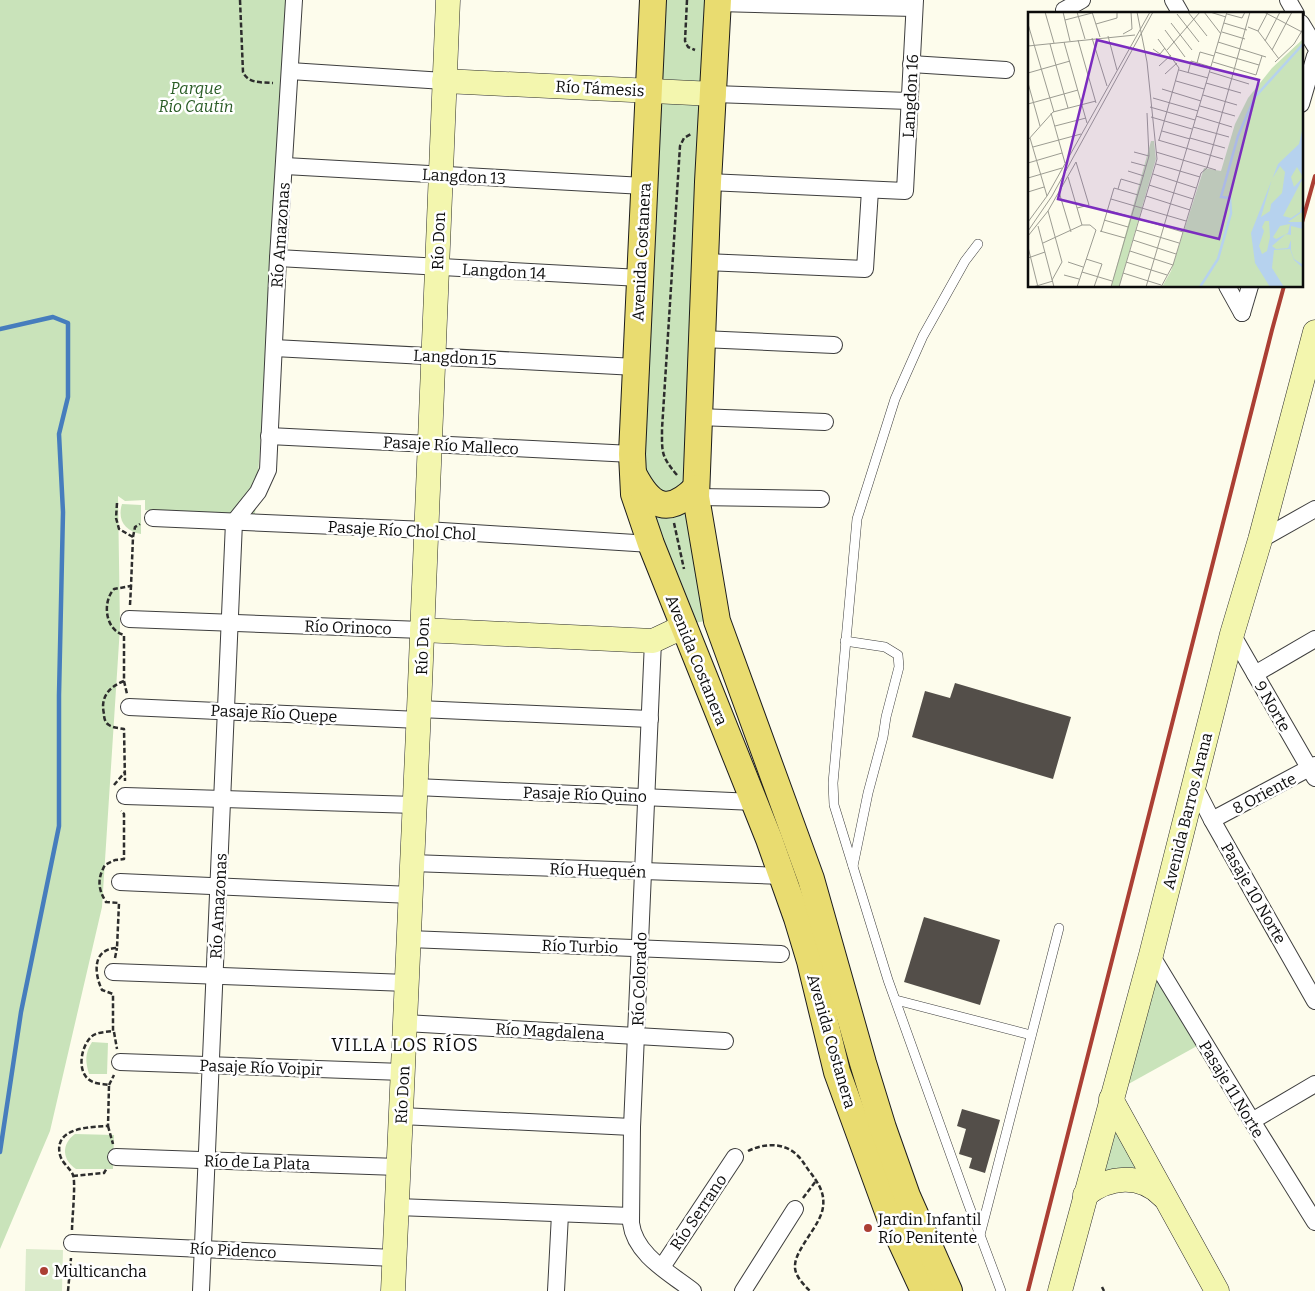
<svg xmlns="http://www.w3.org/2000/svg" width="1315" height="1291" viewBox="0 0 1315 1291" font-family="Bitter,serif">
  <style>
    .green { fill: #c9e3ba }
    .pitch { fill: #dbebcb }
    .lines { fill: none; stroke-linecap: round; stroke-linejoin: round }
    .stream { stroke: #467dbd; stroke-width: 4.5 }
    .building { fill: #534e49 }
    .lane-casing { stroke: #3e3e3e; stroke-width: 10 }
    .street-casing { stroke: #3e3e3e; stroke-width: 18 }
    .secondary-casing { stroke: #2d2d2d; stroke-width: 25 }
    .primary-casing { stroke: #1c1c1c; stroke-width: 28 }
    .path { stroke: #2d2d2d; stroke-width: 2.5; stroke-dasharray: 5 2.5; stroke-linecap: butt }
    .lane { stroke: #fff; stroke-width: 9 }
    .street { stroke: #fff; stroke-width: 16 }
    .secondary { stroke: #f3f6ae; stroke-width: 24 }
    .primary { stroke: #e9dc70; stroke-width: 26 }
    .rail { stroke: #ab3f34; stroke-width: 4 }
    .poi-dot { fill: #ab3f34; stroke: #fff; stroke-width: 2 }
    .labels { text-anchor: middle; stroke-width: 5; stroke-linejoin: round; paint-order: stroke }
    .park-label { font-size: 16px; font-style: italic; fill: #285b24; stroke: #fff }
    .street-label { font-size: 16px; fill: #0b0b0b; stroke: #fff }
    .poi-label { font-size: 16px; fill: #0b0b0b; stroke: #fff; text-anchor: start }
    .neighbourhood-label { font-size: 18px; letter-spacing: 1px; fill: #0b0b0b; stroke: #fff }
    .inset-river { fill: none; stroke: #b6d2ee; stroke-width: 2.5 }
    .inset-road { fill: none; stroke: #9c9c92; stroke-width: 1 }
    .view { fill: #7b2cbf; fill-opacity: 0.15; stroke: #7b2cbf; stroke-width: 2.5 }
    .inset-edge { fill: none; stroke: #0b0b0b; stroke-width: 2.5 }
  </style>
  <rect width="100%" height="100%" fill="#fdfcec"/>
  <g class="green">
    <path d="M0,0h287l-18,329 -14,185 -86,-1 -24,-3v-10l-20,1 -7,-5 2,131 -18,280 -52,224 -50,118z"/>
    <path d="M656,0h57l-20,497 21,122 -28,6 -51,-171z"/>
    <path d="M122,504l19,1v29c-16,-3 -24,-14 -19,-30z"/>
    <path d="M1161,980l5,2 31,64 -74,41 32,-106z"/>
    <path d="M92,1042l16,1 -1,31h-18c-4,-13 -4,-21 3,-32z"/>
    <path d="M1117,1130l25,42 -46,10 11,-46z"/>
    <path d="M75,1134l39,1 -1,34h-37c-14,-9 -15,-25 -1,-35z"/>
  </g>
  <path class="pitch" d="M26,1249l37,1 -1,41h-37z"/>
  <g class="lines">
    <path class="stream" d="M0,329l53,-12 15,6v74l-9,37 4,78 -4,183v131l-38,186 -21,140"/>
  </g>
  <g class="building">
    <path d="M955,683l116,34 -18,62 -141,-42 13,-46 25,7z"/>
    <path d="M924,917l76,23 -20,65 -76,-23z"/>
    <path d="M962,1109l38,11 -15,53 -16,-5 3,-10 -13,-4 7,-25 -9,-3z"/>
  </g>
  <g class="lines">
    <defs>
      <g id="lane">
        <path d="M978,244l-13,17 -42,75 -28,63 -38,120 -24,264 1,22 54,175 80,223 33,88"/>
        <path d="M845,641l40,6 13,8 1,12 -13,50 -3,20 -15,56 -15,73"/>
        <path d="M896,1000l135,35"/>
        <path d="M980,1235l79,-307"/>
      </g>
      <g id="street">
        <path d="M1173,0l8,14"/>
        <path d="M1288,0l8,14"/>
        <path d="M718,3l196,5"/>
        <path d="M1067,14l-3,-4 18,-10"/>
        <path d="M1301,23l14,23"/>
        <path d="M911,64l95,6"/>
        <path d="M290,71l154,10"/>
        <path d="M714,94l195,7"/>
        <path d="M1301,104l14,-48"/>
        <path d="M285,166l359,20"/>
        <path d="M708,182l197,9 10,-191"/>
        <path d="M278,258l362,20"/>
        <path d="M705,262l160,7 5,-79"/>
        <path d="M1227,286l15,27"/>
        <path d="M1242,313l8,-27"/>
        <path d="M702,339l132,6"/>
        <path d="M274,348l362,19"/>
        <path d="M698,417l127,5"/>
        <path d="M269,436l363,18"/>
        <path d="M696,497l125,2"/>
        <path d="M153,518l273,12 225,14"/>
        <path d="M1260,540l55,-31"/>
        <path d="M129,619l293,11"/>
        <path d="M1232,634l83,144"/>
        <path d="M653,641l-21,486 -1,96c4,32 39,50 62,68"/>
        <path d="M1255,674l60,-35"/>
        <path d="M129,707l290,13"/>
        <path d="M419,709l231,10"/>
        <path d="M1194,785l18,35 103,181"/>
        <path d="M416,787l338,15"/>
        <path d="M125,796l290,9"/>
        <path d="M1212,820l103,-55"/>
        <path d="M412,863l371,13"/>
        <path d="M120,882l291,13"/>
        <path d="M409,939l372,15"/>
        <path d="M1151,955l101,166 63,101"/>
        <path d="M113,972l294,11"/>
        <path d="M405,1023l320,18"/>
        <path d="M120,1062l283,10"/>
        <path d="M401,1116l231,11"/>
        <path d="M1252,1121l63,-37"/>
        <path d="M116,1157l282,10"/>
        <path d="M397,1207l234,9"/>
        <path d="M72,1243l322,15"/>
        <path d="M662,1267l73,-110"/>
        <path d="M201,1291l33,-769 24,-30 10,-22 10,-212 16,-258"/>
        <path d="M556,1291l4,-77"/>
        <path d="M743,1291l52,-82"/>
      </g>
      <g id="secondary">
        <path d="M444,81l270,13"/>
        <path d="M422,630l231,11 19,-9 12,-3"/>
        <path d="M1111,1099l106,192"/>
        <path d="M1085,1195c24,-19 56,-22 78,1"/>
        <path d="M393,1291l26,-582 29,-709"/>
        <path d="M1060,1291l91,-336 81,-321 28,-94 55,-208"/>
      </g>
      <g id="primary">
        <path d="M653,0l-21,454 2,40 17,50 118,295 28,79 13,43 27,111 54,148 33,71"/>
        <path d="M718,0l-10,182 -12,315 21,124 94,258 52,184 20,65 24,68 42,95"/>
        <path d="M634,475c17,32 34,41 62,13"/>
      </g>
    </defs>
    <use href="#lane" class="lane-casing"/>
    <use href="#street" class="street-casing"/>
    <use href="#secondary" class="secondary-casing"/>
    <use href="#primary" class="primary-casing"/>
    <g class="path">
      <path d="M240,0l3,72c5,12 19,10 30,11"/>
      <path d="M687,0l-2,41 3,6 7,3"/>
      <path d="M677,475c-16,-19 -15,-22 -15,-46l18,-283 4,-8 7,-4"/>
      <path d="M117,503l-1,15 3,11 14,8 -2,49 -17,3c-12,13 -9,41 10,46v46c-15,6 -24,16 -20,33 0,4 1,9 5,11 4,3 10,3 15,4l1,52"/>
      <path d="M674,523l10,46"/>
      <path d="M133,537l2,-10 5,-3"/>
      <path d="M130,605l1,-19"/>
      <path d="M124,681l3,13"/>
      <path d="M114,785l11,-13"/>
      <path d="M115,958l2,-10"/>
      <path d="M114,1032l3,17"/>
      <path d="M109,1085l5,-10"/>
      <path d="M108,1126l5,18"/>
      <path d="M748,1151c16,-8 37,-9 50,5 5,5 8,11 12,16 8,11 15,20 13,35 -2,18 -27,41 -28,58 -1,10 8,19 15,26"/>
      <path d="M73,1176l31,-3 3,-5"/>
      <path d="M803,1198l13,-17"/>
      <path d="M72,1230c0,-11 4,-47 1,-55 -3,-7 -11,-12 -13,-20 -7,-28 31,-28 48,-29l1,-41c-5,-1 -12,-1 -16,-3 -17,-7 -13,-34 -2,-45 5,-5 15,-5 22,-6v-37l-11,-4c-8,-17 -10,-41 15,-42l2,-45 -13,-1c-8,-13 -9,-23 -1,-37l10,-5 9,-1v-45l-3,-3"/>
      <path d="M1102,1287l2,4"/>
      <path d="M68,1291l3,-33"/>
    </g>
    <use href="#lane" class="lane"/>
    <use href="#street" class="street"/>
    <use href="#secondary" class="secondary"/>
    <use href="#primary" class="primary"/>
    <g class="rail">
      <path d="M1301,226l14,-50"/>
      <path d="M1028,1291l244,-961 12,-44"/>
    </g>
  </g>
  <g class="poi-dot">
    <circle cx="868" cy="1228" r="5"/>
    <circle cx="44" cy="1271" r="5"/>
  </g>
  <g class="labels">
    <g class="park-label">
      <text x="196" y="94">Parque<tspan x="196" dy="18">Río Cautín</tspan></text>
    </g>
    <g class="street-label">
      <text transform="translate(600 88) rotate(3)" y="6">Río Támesis</text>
      <text transform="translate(910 96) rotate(-87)" y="6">Langdon 16</text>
      <text transform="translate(464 176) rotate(3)" y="6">Langdon 13</text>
      <text transform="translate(280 235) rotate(-86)" y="6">Río Amazonas</text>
      <text transform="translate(438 241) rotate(-88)" y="6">Río Don</text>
      <text transform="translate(641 252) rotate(-87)" y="6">Avenida Costanera</text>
      <text transform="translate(504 271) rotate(3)" y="6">Langdon 14</text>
      <text transform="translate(455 357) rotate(3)" y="6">Langdon 15</text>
      <text transform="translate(451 445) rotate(3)" y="6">Pasaje Río Malleco</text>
      <text transform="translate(402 530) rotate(3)" y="6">Pasaje Río Chol Chol</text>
      <text transform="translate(348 627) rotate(2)" y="6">Río Orinoco</text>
      <text transform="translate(422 646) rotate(-88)" y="6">Río Don</text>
      <text transform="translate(697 660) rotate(68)" y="6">Avenida Costanera</text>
      <text transform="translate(1273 706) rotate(60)" y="6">9 Norte</text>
      <text transform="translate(274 713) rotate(3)" y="6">Pasaje Río Quepe</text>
      <text transform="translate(1264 793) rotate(-28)" y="6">8 Oriente</text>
      <text transform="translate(585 794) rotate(2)" y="6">Pasaje Río Quino</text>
      <text transform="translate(1187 811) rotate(-76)" y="6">Avenida Barros Arana</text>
      <text transform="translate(598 870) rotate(2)" y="6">Río Huequén</text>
      <text transform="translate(1254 893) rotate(60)" y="6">Pasaje 10 Norte</text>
      <text transform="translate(218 906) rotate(-87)" y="6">Río Amazonas</text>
      <text transform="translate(580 946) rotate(2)" y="6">Río Turbio</text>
      <text transform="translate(639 979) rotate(-88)" y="6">Río Colorado</text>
      <text transform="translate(550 1031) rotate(3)" y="6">Río Magdalena</text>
      <text transform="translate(832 1041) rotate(74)" y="6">Avenida Costanera</text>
      <text transform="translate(261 1067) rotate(2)" y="6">Pasaje Río Voipir</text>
      <text transform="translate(1232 1089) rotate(59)" y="6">Pasaje 11 Norte</text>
      <text transform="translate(402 1095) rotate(-87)" y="6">Río Don</text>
      <text transform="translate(257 1162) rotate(2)" y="6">Río de La Plata</text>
      <text transform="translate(698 1212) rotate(-56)" y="6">Río Serrano</text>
      <text transform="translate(233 1250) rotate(3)" y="6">Río Pidenco</text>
    </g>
    <g class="poi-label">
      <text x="878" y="1225">Jardin Infantil<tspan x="878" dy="18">Río Penitente</tspan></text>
      <text x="54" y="1277">Multicancha</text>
    </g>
    <g class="neighbourhood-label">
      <text x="405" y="1051">VILLA LOS RÍOS</text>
    </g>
  </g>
  <g transform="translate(1028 12)">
    <rect width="275" height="275" fill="#fdfcec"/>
    <path d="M275,27v248h-141l9,-16 33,-103 17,3 14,-47 13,-26 24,-30zM123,129h3l2,18 -37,128h-8z" fill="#c9e3ba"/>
    <path d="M275,115v51l-20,38 8,2 9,-6 3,-9 -1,9 -14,10h14l1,7 -12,-3v24l3,9 8,5 1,4 -9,-8 -4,-11 -16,1 -2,18 12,19h-14l-15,-24 -4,-30 27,-69 21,-20zM252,154l5,6 -3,21 -11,11 -1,7 -9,6 11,-38zM269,155l6,10 -9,10 -3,-10zM241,209l1,16 -3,14 -5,3 -3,-8 5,-15 -2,-4 3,-6zM262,212l-2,9 -12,6 -3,-2 7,-11zM258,222l5,1v5l-3,8 -12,1 -4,-3z" fill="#b6d2ee" fill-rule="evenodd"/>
    <path class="inset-river" d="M172,275l18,-28 13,-46 -1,-15 -9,-1 17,-61 17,-39 48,-53"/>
    <path class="inset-road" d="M17,0l9,31M35,0l7,29M49,0l8,27M64,0l8,25M160,0l19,24M176,0l17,22M182,0l16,5M236,0l38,20M149,2l22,28M199,2l15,4 3,-6M37,8l27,-7M143,11l21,27M196,11l23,7M0,12l26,88M68,12l21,-6v-6M220,15l10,4 21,28M137,18l20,27M230,19l10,-19M194,20l23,7M95,22l9,-5 -1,-17M80,24l9,34M64,26l15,48M130,27l21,29 -20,72M50,28l18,63M237,29l15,-29M36,30l23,81M190,30l48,15M22,32l18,64M0,34l107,-11M125,37l7,5 5,-6M139,38l33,-38M244,38l20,-38M187,40l44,13M185,50l43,13 6,-19M247,50l19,-18 9,-15M169,51l3,-11 14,4M131,54l12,-11M151,58l29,8M182,60l39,12M0,61l42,-12M160,61l3,-12 20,6M137,62l12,-11M148,69l28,8M0,71l12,43M178,71l35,10M134,77l39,12M175,83l34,10M125,86l45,13M0,92l50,-14M172,94l35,10M122,95l45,13M23,101l14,50M168,104l36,11M123,105l41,12M27,114l31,-8M165,115l36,10M134,119l28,8M2,126l17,58M162,126l35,10M0,128l25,-28 43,-11M130,128l65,19M5,135l48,-13M106,140l15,4M128,140l60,18M48,150l13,43 -12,3M103,150l15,4M0,151l34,-10M128,152l44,13M100,159l16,5M125,162l43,14M40,165l14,48M0,166l34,-10M121,173l44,14M90,177l3,-10 20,6M0,180l16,-5M31,180l12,40M118,184l44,14M83,187l75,22M79,198l24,7M20,199l14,51 -10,18M111,207l44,13M76,208l24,7M0,210l19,-26 103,-184M10,214l16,61M108,218l43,13M0,219l24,-35 101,-184M72,219l25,7M73,220l13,-44 24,7M0,224l20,-25 28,-49M105,228l43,14M15,231l39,-18h8l6,5M0,235l10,40M102,239l43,14M0,246l17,-6M58,247l16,5 -8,23M40,250l15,5M98,250l41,13M54,260l30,9M95,261l38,12M36,263l15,4M5,275l20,-6M49,275l19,-57M83,275l38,-131 -2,-43M91,275l38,-128 -10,-97 -10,-50M118,275l81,-275M133,275l12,-22 28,-92 6,-5 43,-156"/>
    <path class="view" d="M69,28l162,40 -40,159 -161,-40z"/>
    <rect width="275" height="275" class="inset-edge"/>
  </g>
</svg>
